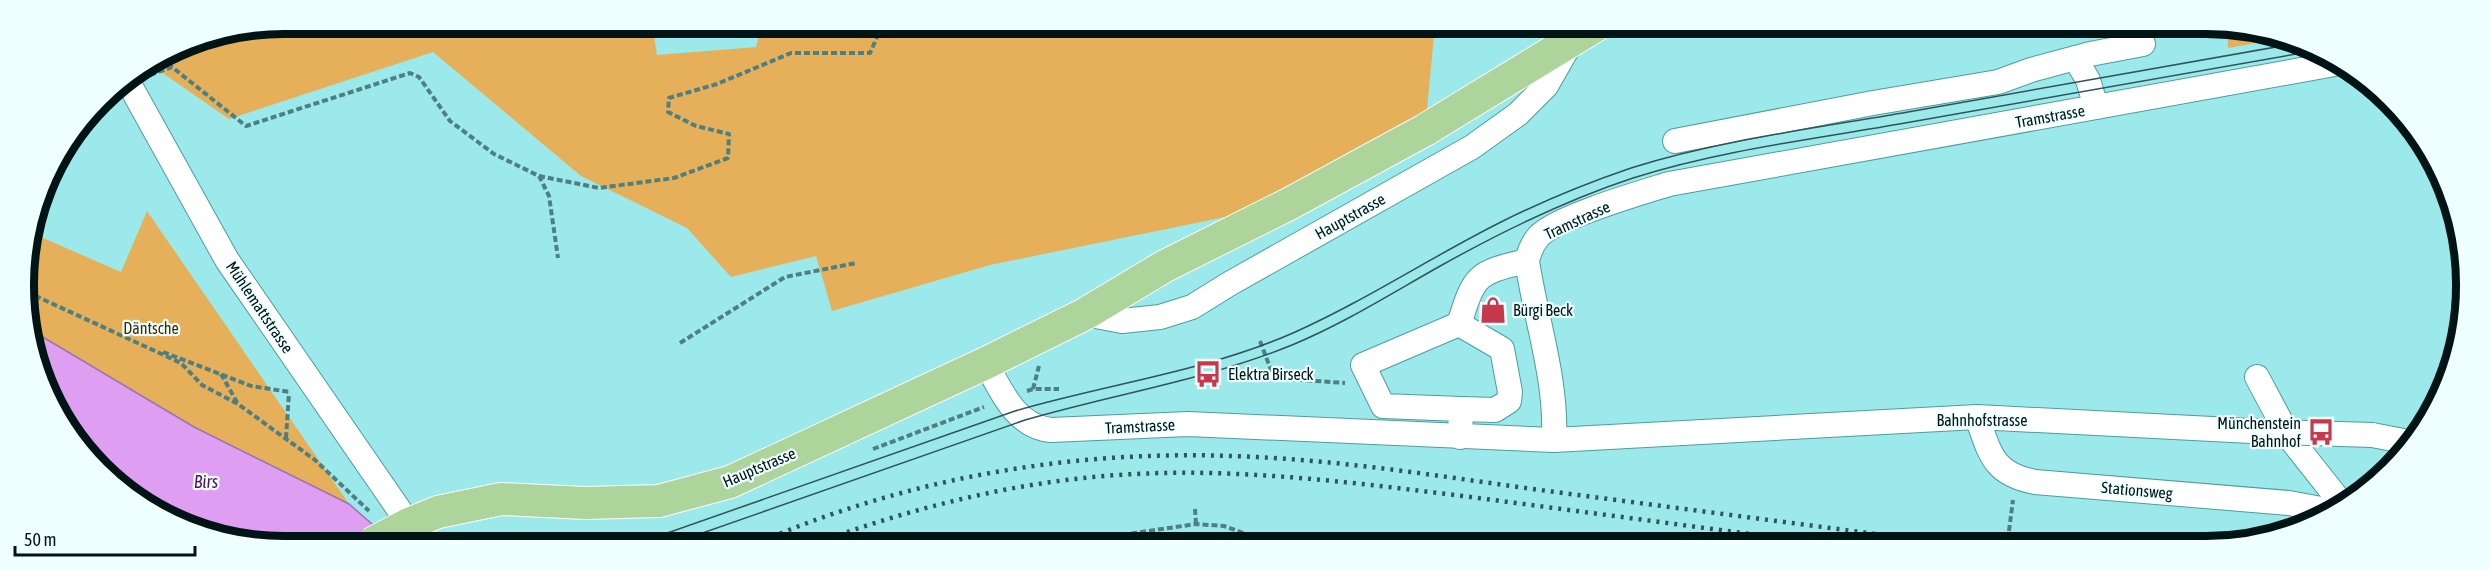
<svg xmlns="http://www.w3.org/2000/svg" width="2490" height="570" viewBox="0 0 2490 570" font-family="'Asap Condensed',sans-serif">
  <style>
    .green { fill: #e5b059 }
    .water { fill: #de9ff3; stroke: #9b75b0; stroke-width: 1.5 }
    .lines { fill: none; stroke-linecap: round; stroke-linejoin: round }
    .minor-casing { stroke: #4f9c9e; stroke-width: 26 }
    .major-casing { stroke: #fff; stroke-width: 34 }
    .path { stroke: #4e7f81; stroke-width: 4; stroke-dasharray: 6 3; stroke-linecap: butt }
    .minor { stroke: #fff; stroke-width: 24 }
    .major { stroke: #acd49b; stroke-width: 32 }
    .tram { stroke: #305557; stroke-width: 1.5 }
    .rail { stroke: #305557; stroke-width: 4.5; stroke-dasharray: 3 6; stroke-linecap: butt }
    .minor-bridge-casing { stroke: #4f9c9e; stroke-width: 26; stroke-linecap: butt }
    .major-bridge-casing { stroke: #fff; stroke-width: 34; stroke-linecap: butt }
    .minor-bridge { stroke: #fff; stroke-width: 24 }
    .major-bridge { stroke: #acd49b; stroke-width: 32 }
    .labels { text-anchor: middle; stroke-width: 4.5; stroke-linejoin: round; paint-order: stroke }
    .street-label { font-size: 16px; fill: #001415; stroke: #effefe }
    .poi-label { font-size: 16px; fill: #001415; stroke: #effefe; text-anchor: start }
    .park-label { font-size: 16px; fill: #412a00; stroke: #effefe }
    .water-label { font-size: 18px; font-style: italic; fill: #4f155f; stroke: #effefe }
    .rim { fill: none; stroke: #001415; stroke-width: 8 }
  </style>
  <rect width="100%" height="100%" fill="#9ce9eb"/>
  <g class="green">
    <path d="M285,24h367l5,31 99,-8 6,-22h673l-10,105 -136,74 -299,61 -158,46 -16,-55 -85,21 -44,-49 -106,-52 -148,-124 -204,67 -78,-54 34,-21z"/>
    <path d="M2227,26h12l39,13 -50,9z"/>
    <path d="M147,211l202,293 -155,-77 -163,-97 -6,-62 9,-34 87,38z"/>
  </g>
  <path class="water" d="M31,330l163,97 155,77 46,40h-144l-82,-28 -33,-21 -58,-51 -45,-91z"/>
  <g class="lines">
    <defs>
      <g id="minor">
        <path d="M2075,58l13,22 8,27"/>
        <path d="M127,80l100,180 182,264"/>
        <path d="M1675,141l198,-38 125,-21 33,-12 59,-16 53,-10"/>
        <path d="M1085,314l37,7 38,-4 32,-10 37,-23 243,-137 46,-33 28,-28 27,-47"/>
        <path d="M1459,324l43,25 8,43 -1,9 -14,9 -34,-1"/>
        <path d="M986,363c15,28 30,64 65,67l137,-6 366,16 423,-23 274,14"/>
        <path d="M2257,377l32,60 53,67"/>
        <path d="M1977,417c13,37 16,57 58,65l254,21 43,8"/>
        <path d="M2372,435l37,7"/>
        <path d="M1460,437l1,-28 -78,-3 -20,-41 96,-41c16,-50 17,-51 68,-63"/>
        <path d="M1554,440c3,-61 -18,-119 -27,-179 2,-9 5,-17 12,-25 18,-19 101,-43 130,-52l671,-121"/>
      </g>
      <path id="major" d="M409,524l29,-12 63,-13 84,4 74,-2 71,-19 256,-119 99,-49 80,-48 124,-62 136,-74 170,-104"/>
    </defs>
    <use href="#minor" class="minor-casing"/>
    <use href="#major" class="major-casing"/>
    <g class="path">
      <path d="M150,75l22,-8 74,59 164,-53 9,4 31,44 44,33 45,22 10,20 9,62"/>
      <path d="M539,176l60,12 75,-10 54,-20 1,-24 -33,-8 -28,-14 1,-14 48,-14 74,-31h79l12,-27 -1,-1"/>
      <path d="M27,292l154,71 21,22 36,19 77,56 54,51"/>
      <path d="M1260,341l14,37 71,5"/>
      <path d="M680,343l105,-66 71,-14"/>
      <path d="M163,352l88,34 39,6"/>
      <path d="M221,374l17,30"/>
      <path d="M1033,389l6,-23"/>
      <path d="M1027,391l6,-2h26"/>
      <path d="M286,438l3,-45"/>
      <path d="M873,449l111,-42"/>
      <path d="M1195,509l1,15"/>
      <path d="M2009,531l4,-31"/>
      <path d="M1060,544l136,-20 28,2 30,11 1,7"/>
    </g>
    <use href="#minor" class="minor"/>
    <use href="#major" class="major"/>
    <g class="tram">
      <path d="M636,544l379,-133c92,-27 189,-39 278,-78 72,-32 138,-76 208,-111 42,-21 86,-39 130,-54 90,-28 185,-40 277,-56 128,-22 256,-45 385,-68"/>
      <path d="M671,544l354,-124c89,-26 181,-40 267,-75 53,-22 100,-52 150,-80 61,-34 124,-65 191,-87 88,-28 182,-39 272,-55 136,-24 272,-48 408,-72"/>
    </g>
    <g class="rail">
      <path d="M755,544c150,-65 313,-94 476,-88 104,3 207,20 309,34 137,18 275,36 412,54"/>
      <path d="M813,544c99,-36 200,-62 305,-69 116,-8 230,7 345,21 121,16 242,32 363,48"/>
    </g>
    <defs>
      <path id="minor-bridge" d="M2251,431l121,4"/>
      <path id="major-bridge" d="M371,544l38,-20"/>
    </defs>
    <use href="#minor-bridge" class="minor-bridge-casing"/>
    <use href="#major-bridge" class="major-bridge-casing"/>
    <use href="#minor-bridge" class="minor-bridge"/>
    <use href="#major-bridge" class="major-bridge"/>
  </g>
  <defs>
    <symbol id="shop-bare" viewBox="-9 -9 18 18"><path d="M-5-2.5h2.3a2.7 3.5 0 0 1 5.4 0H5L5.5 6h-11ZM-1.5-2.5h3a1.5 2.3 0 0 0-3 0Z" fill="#c8384c" stroke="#effefe" stroke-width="2.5" paint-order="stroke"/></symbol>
    <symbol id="bus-bare" viewBox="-9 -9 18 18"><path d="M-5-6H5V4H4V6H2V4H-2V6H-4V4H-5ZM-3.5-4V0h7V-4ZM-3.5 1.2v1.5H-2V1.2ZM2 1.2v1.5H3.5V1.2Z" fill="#c8384c" stroke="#effefe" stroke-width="2.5" paint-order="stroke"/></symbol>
  </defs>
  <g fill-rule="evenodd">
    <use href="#shop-bare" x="1474" y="291" width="38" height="38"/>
    <use href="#bus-bare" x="1189" y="355" width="38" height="38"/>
    <use href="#bus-bare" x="2302" y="413" width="38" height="38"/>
  </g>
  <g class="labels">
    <g class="street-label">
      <text transform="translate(2050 116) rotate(-10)" y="6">Tramstrasse</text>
      <text transform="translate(1350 216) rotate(-29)" y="6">Hauptstrasse</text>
      <text transform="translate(1577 220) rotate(-25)" y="6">Tramstrasse</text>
      <text transform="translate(260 307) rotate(56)" y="6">Mühlemattstrasse</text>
      <text x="1982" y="426">Bahnhofstrasse</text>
      <text transform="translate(1140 426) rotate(-3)" y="6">Tramstrasse</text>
      <text transform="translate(759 467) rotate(-23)" y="6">Hauptstrasse</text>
      <text transform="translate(2137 490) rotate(5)" y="6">Stationsweg</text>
    </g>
    <g class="poi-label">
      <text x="1513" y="316">Bürgi Beck</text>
      <text x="1228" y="380">Elektra Birseck</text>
      <text x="2301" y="429" text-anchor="end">Münchenstein<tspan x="2301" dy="18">Bahnhof</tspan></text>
    </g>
    <g class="park-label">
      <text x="151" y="334">Däntsche</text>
    </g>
    <g class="water-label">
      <text x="206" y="488">Birs</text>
    </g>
  </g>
  <path d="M0 0H2490V570H0ZM284 34H2206A250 250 0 0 1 2456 284V286A250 250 0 0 1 2206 536H284A250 250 0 0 1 34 286V284A250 250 0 0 1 284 34Z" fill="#effefe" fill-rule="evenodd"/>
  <path class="rim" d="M284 34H2206A250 250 0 0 1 2456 284V286A250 250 0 0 1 2206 536H284A250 250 0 0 1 34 286V284A250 250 0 0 1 284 34Z"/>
  <path d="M15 546v9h180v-9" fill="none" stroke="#001415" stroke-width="3"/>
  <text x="24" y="546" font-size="18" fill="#001415" stroke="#effefe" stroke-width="4.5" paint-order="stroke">50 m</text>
</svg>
